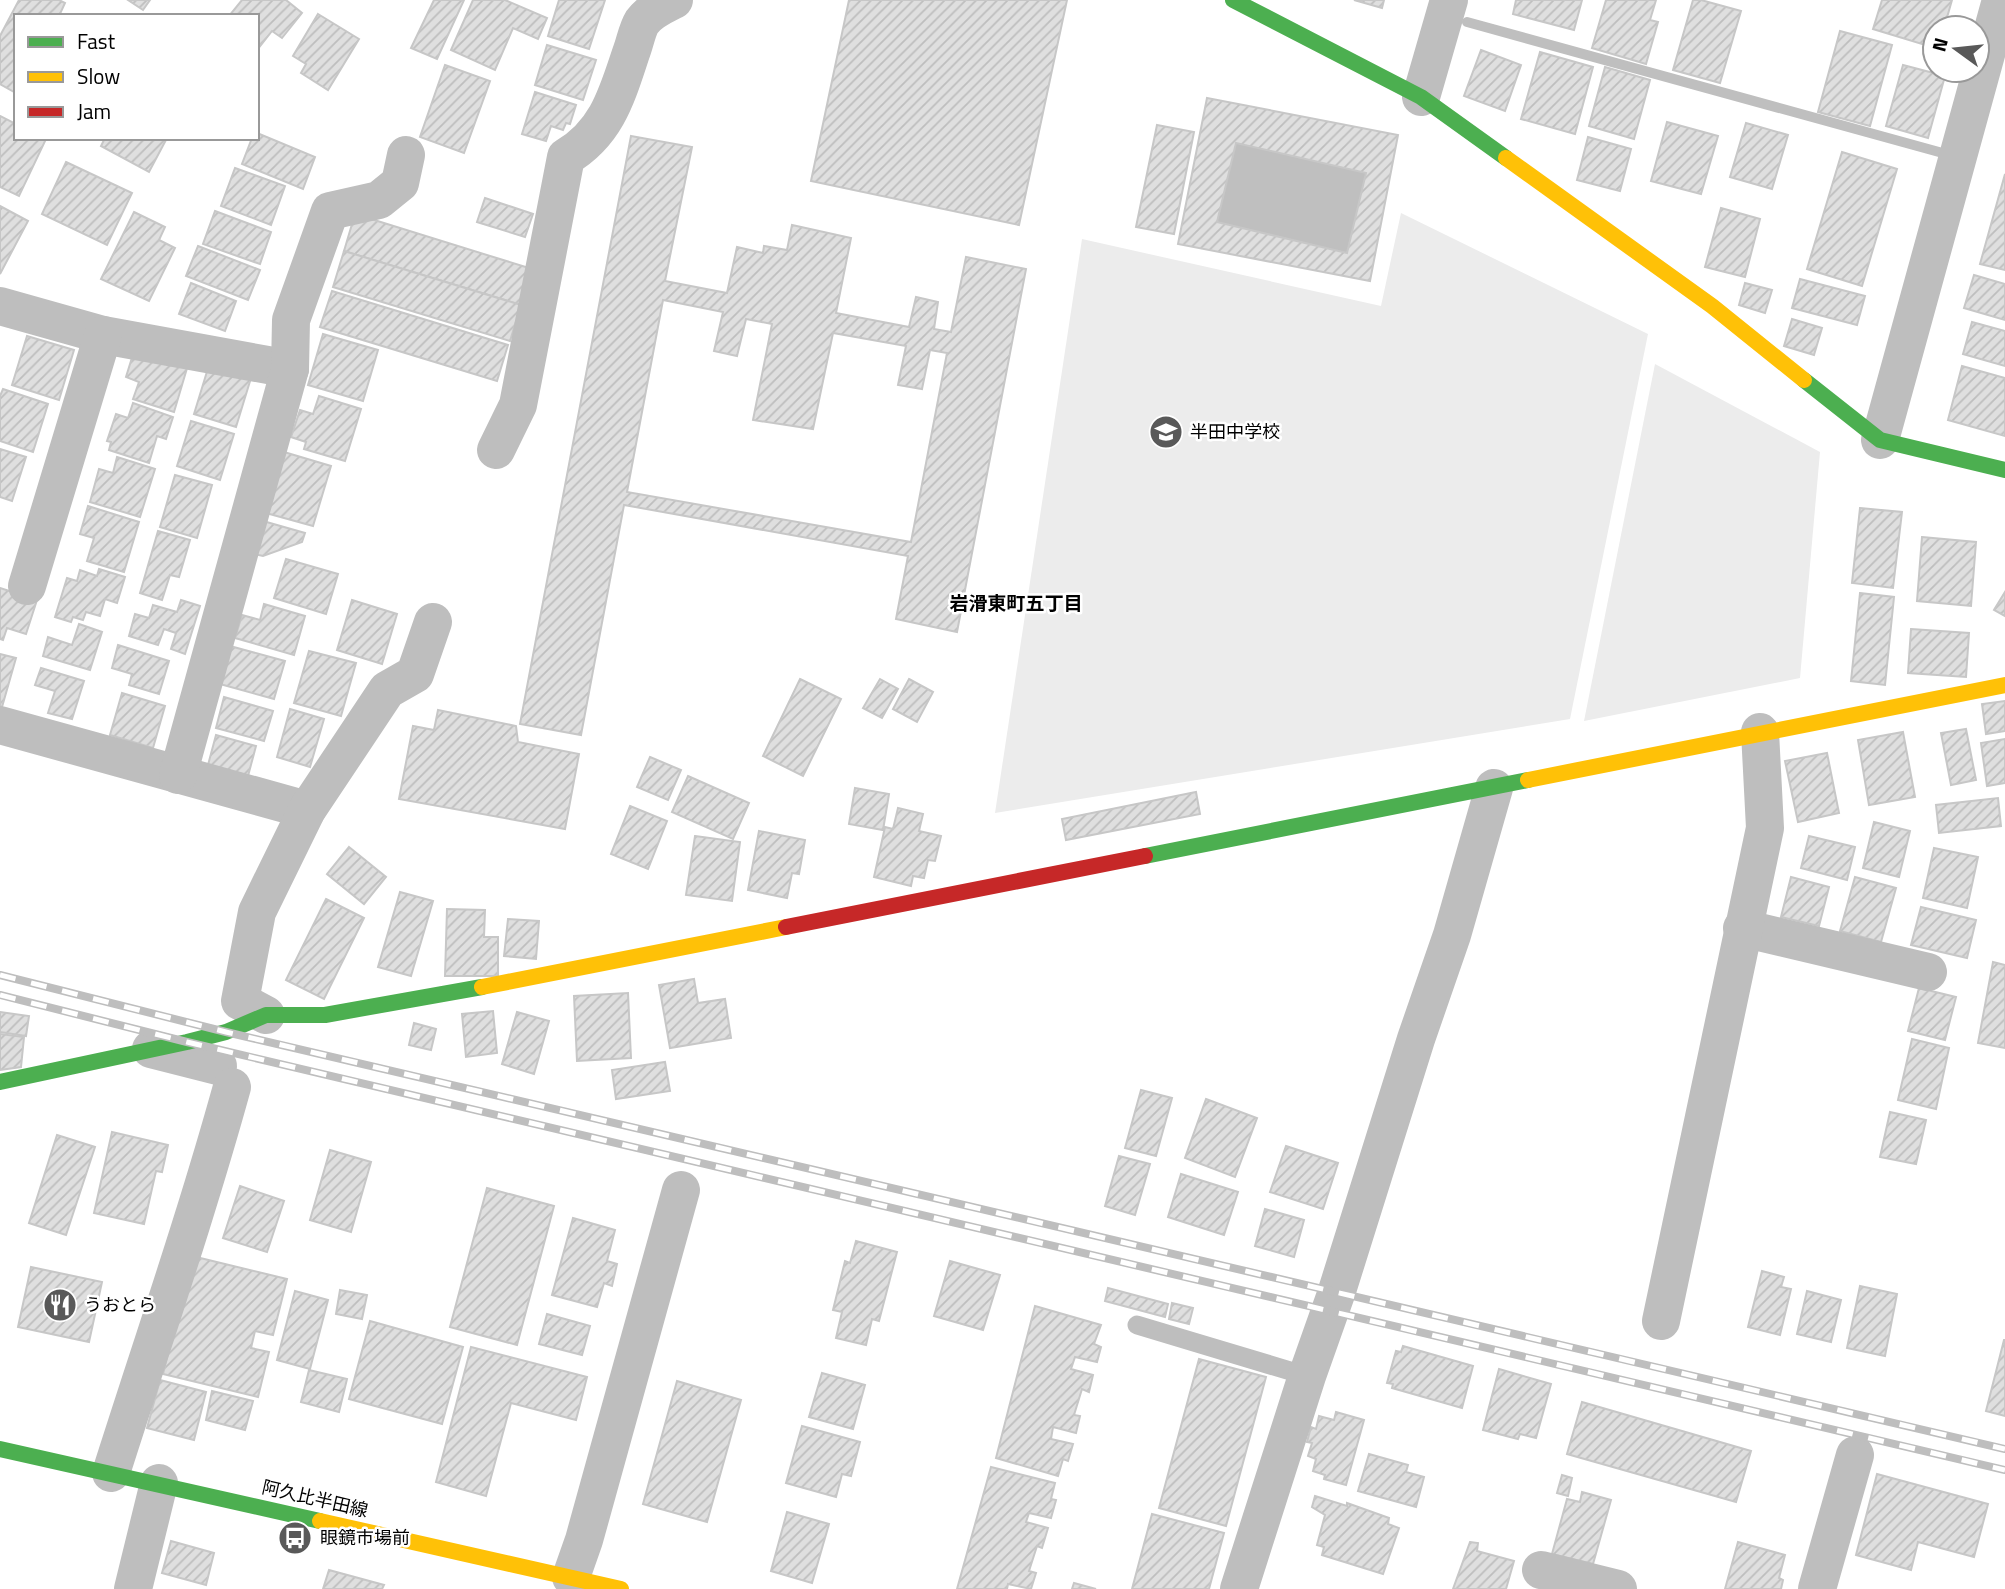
<svg xmlns="http://www.w3.org/2000/svg" width="2005" height="1589" viewBox="0 0 2005 1589" font-family="'Titillium Web','Noto Sans JP',sans-serif">
  <style>
    .pitch { fill: #ececec }
    .water { fill: #bfbfbf }
    .lines { fill: none; stroke-linecap: round; stroke-linejoin: round }
    .stream { stroke: #bfbfbf; stroke-width: 10 }
    .building { fill: url(#building-hatch); stroke: #c7c7c7; stroke-width: 2; fill-rule: evenodd }
    .lane { stroke: #bebebe; stroke-width: 19 }
    .street { stroke: #bebebe; stroke-width: 38 }
    .fast { stroke: #4caf50; stroke-width: 16 }
    .slow { stroke: #ffc107; stroke-width: 16 }
    .jam { stroke: #c62828; stroke-width: 16 }
    .rail-casing { stroke: #bebebe; stroke-width: 8 }
    .rail { stroke: #fff; stroke-width: 5; stroke-dasharray: 16; stroke-linecap: butt }
    .labels { text-anchor: middle; stroke-width: 5; stroke-linejoin: round; paint-order: stroke }
    .poi-label { font-size: 18px; fill: #000; stroke: #fff; text-anchor: start }
    .street-label { font-size: 18px; fill: #000; stroke: #fff }
    .neighbourhood-label { font-size: 19px; font-weight: bold; fill: #000; stroke: #fff }
  </style>
  <defs>
    <pattern id="building-hatch" width="6" height="6" patternUnits="userSpaceOnUse" patternTransform="scale(1.75)"><rect width="6" height="6" fill="#dfdfdf"/><path d="M-1 1l2-2M0 6l6-6M5 7l2-2" fill="none" stroke="#bebebe"/></pattern>
  </defs>
  <rect width="100%" height="100%" fill="#fff"/>
  <g class="pitch">
    <path d="M1401,213l247,121 -78,385 -575,94 87,-574 299,67z"/>
    <path d="M1655,364l165,88 -20,226 -216,43z"/>
  </g>
  <path class="water" d="M1236,143l130,30 -19,80 -130,-31z"/>
  <g class="lines">
    <path class="stream" d="M1467,22l472,130"/>
  </g>
  <g class="building">
    <path d="M19,0h40l6,3 -6,13h-43v77l-16,-9v-48z"/>
    <path d="M128,0h22l-7,10z"/>
    <path d="M242,0h44l16,13 -20,25 -10,-7 -15,19v-34h-28z"/>
    <path d="M434,0h30l-27,59 -26,-11z"/>
    <path d="M473,0h32l42,18 -9,21 -25,-11 -18,42 -44,-20z"/>
    <path d="M559,0h46l-16,49 -41,-13z"/>
    <path d="M849,0h218l-48,225 -208,-44z"/>
    <path d="M1354,0h30l-2,8z"/>
    <path d="M1516,0h66l-8,30 -61,-16z"/>
    <path d="M1606,0h50l-6,20 8,2 -12,42 -54,-16z"/>
    <path d="M1693,0h8l40,11 -21,72 -47,-13z"/>
    <path d="M1882,0h70l-8,28h-9v20l-62,-19z"/>
    <path d="M318,14l41,25 -31,51 -27,-17 5,-9 -13,-8z"/>
    <path d="M1840,31l52,14 -22,81 -52,-14z"/>
    <path d="M547,45l49,15 -13,40 -48,-15z"/>
    <path d="M1481,50l40,15 -16,46 -41,-15z"/>
    <path d="M1540,52l53,15 -18,67 -54,-15z"/>
    <path d="M445,65l45,16 -26,72 -44,-16z"/>
    <path d="M1903,65l42,11 -17,62 -42,-12z"/>
    <path d="M1605,67l45,13 -16,59 -45,-13z"/>
    <path d="M535,92l41,13 -6,19 -4,-1 -3,7 -12,-4 -5,15 -24,-7z"/>
    <path d="M1207,98l191,37 -28,146 -192,-37zM1236,143l130,30 -19,80 -130,-31z"/>
    <path d="M0,116l16,8v14l30,1 -27,57 -19,-9z"/>
    <path d="M1667,122l51,14 -17,58 -50,-13z"/>
    <path d="M1746,123l42,12 -16,54 -42,-12z"/>
    <path d="M1157,125l37,7 -20,102 -38,-7z"/>
    <path d="M257,133l58,24 -12,32 -61,-25 10,-26h5z"/>
    <path d="M631,136l61,11 -27,134 62,12 10,-46 26,6 1,-7 23,4 5,-25 59,13 -15,75 73,14 7,-30 22,5 -4,27 17,3 15,-75 60,12 -69,363 -61,-13 12,-63 -284,-51 -43,230 -61,-11zM663,300l60,12 -9,39 23,5 9,-37 26,5 -19,96 60,9 20,-96 73,13 -8,39 24,4 8,-39 17,3 -36,189 -284,-50z"/>
    <path d="M1588,137l43,12 -11,42 -43,-11z"/>
    <path d="M105,138h62l-18,34 -48,-26z"/>
    <path d="M1842,152l55,17 -35,117 -55,-17z"/>
    <path d="M66,162l66,31 -25,52 -65,-31z"/>
    <path d="M235,168l50,18 -14,39 -50,-19z"/>
    <path d="M2005,174v96l-25,-6z"/>
    <path d="M485,198l48,16 -8,23 -48,-15z"/>
    <path d="M0,206l28,15 -28,53z"/>
    <path d="M1721,208l39,11 -15,58 -40,-10z"/>
    <path d="M215,211l56,21 -11,32 -57,-20z"/>
    <path d="M134,212l31,15 -6,13 16,8 -26,53 -48,-22z"/>
    <path d="M355,214l177,55 -11,36 -177,-54z"/>
    <path d="M198,246l62,24 -12,30 -62,-24z"/>
    <path d="M344,251l177,54 -11,36 -177,-54z"/>
    <path d="M1974,275l31,9v36l-41,-12z"/>
    <path d="M1800,279l65,17 -8,29 -65,-17z"/>
    <path d="M191,283l45,18 -11,30 -46,-17z"/>
    <path d="M1745,283l27,7 -7,23 -26,-8z"/>
    <path d="M332,291l176,54 -11,36 -177,-54z"/>
    <path d="M1792,319l30,9 -8,27 -30,-9z"/>
    <path d="M1972,322l33,9v35l-42,-12z"/>
    <path d="M323,334l55,16 -15,51 -55,-16z"/>
    <path d="M27,336l47,14 -15,50 -47,-15z"/>
    <path d="M135,348l53,17 -14,47 -41,-13 6,-17 -13,-5z"/>
    <path d="M209,365l42,13 -15,49 -42,-13z"/>
    <path d="M1962,366l43,12v58l-57,-16z"/>
    <path d="M3,389l45,15 -15,48 -33,-11v-45z"/>
    <path d="M319,396l42,13 -16,52 -41,-12 2,-7 -15,-5 9,-27 13,4z"/>
    <path d="M133,403l40,14 -7,22 -9,-3 -8,27 -40,-13 2,-8 -4,-1 9,-27 12,4z"/>
    <path d="M191,421l43,13 -14,46 -43,-14z"/>
    <path d="M0,449l26,8 -14,44 -12,-4z"/>
    <path d="M284,452l47,14 -18,60 -47,-13z"/>
    <path d="M117,457l38,12 -15,48 -50,-15 9,-33 14,4z"/>
    <path d="M175,475l37,10 -15,53 -37,-11z"/>
    <path d="M88,506l51,16 -15,50 -37,-11 7,-23 -14,-4z"/>
    <path d="M1860,508l42,4 -9,76 -41,-5z"/>
    <path d="M263,521l42,12 -3,9 -39,14 -9,-2z"/>
    <path d="M158,531l32,9 -11,37 -9,-2 -8,25 -22,-7z"/>
    <path d="M1922,537l54,5 -5,64 -54,-5z"/>
    <path d="M286,559l52,15 -12,40 -52,-16z"/>
    <path d="M99,569l26,8 -8,26 -12,-4 -5,17 -14,-4 -3,8 -10,-3 -2,5 -16,-5 12,-39 10,3 3,-11 17,6z"/>
    <path d="M0,588l37,12 -11,34 -19,-6 -4,12 -3,-1z"/>
    <path d="M2005,592v24l-11,-6z"/>
    <path d="M1860,593l34,4 -9,88 -34,-4z"/>
    <path d="M181,600l19,6 -15,48 -14,-5 5,-16 -12,-4 -6,16 -29,-9 6,-22 14,4 4,-13 24,7z"/>
    <path d="M352,600l45,14 -15,50 -45,-14z"/>
    <path d="M264,604l41,12 -11,39 -59,-17 7,-23 18,5z"/>
    <path d="M79,624l23,8 -12,38 -47,-14 5,-19 24,8z"/>
    <path d="M1911,629l58,4 -3,44 -58,-4z"/>
    <path d="M118,645l51,16 -10,33 -30,-9 3,-11 -20,-6z"/>
    <path d="M230,646l55,15 -11,38 -54,-15z"/>
    <path d="M309,651l47,12 -15,53 -47,-13z"/>
    <path d="M0,654l16,4 -14,49 -2,-1z"/>
    <path d="M41,668l43,13 -12,38 -24,-6 7,-22 -20,-6z"/>
    <path d="M800,679l41,20 -38,77 -40,-20z"/>
    <path d="M880,679l18,10 -16,29 -19,-10z"/>
    <path d="M909,679l24,13 -16,30 -24,-13z"/>
    <path d="M122,693l43,13 -12,42 -43,-13z"/>
    <path d="M224,697l49,14 -9,30 -48,-13z"/>
    <path d="M2005,701v30l-19,3 -4,-30z"/>
    <path d="M290,709l34,10 -14,48 -33,-10z"/>
    <path d="M438,710l78,16 2,16 61,12 -14,75 -166,-30 14,-73 21,4z"/>
    <path d="M1966,729l10,51 -25,5 -10,-52z"/>
    <path d="M1903,732l12,65 -46,8 -11,-65z"/>
    <path d="M216,735l40,11 -8,30 -40,-11z"/>
    <path d="M2005,739v44l-18,3 -6,-43z"/>
    <path d="M1827,753l12,60 -41,9 -13,-61z"/>
    <path d="M650,757l31,13 -13,30 -31,-13z"/>
    <path d="M688,776l61,27 -16,36 -61,-27z"/>
    <path d="M855,788l34,6 -6,36 -34,-6z"/>
    <path d="M1196,792l4,22 -134,26 -4,-21z"/>
    <path d="M1998,798l3,28 -62,7 -3,-28z"/>
    <path d="M630,806l37,15 -19,48 -37,-15z"/>
    <path d="M898,808l25,6 -4,17 22,5 -6,25 -7,-1 -4,18 -11,-2 -2,10 -37,-9 11,-50 8,2z"/>
    <path d="M1874,822l36,9 -11,46 -36,-9z"/>
    <path d="M759,831l46,9 -6,34 -7,-1 -5,25 -39,-8z"/>
    <path d="M695,836l45,6 -8,59 -46,-6z"/>
    <path d="M1809,836l46,11 -8,33 -46,-12z"/>
    <path d="M349,847l37,30 -22,27 -37,-30z"/>
    <path d="M1934,848l44,9 -11,51 -44,-10z"/>
    <path d="M1791,877l38,10 -10,39 -38,-9z"/>
    <path d="M1855,877l41,11 -15,54 -41,-11z"/>
    <path d="M400,892l33,9 -22,75 -33,-9z"/>
    <path d="M326,899l38,19 -40,81 -38,-19z"/>
    <path d="M1921,907l55,13 -9,38 -56,-13z"/>
    <path d="M447,909l38,1 -1,27h14v39h-53z"/>
    <path d="M508,919l31,2 -3,38 -32,-3z"/>
    <path d="M1993,962l12,3v83l-27,-5z"/>
    <path d="M694,979l4,24 27,-4 6,39 -61,10 -11,-63z"/>
    <path d="M1919,988l37,9 -11,43 -37,-9z"/>
    <path d="M628,993l3,65 -54,3 -3,-65z"/>
    <path d="M493,1011l4,42 -31,4 -4,-43z"/>
    <path d="M0,1012l29,4 -3,20 -26,-4z"/>
    <path d="M517,1012l32,9 -15,53 -32,-10z"/>
    <path d="M414,1023l22,6 -5,21 -22,-5z"/>
    <path d="M0,1034l24,3 -3,30 -21,3z"/>
    <path d="M1912,1039l37,9 -13,61 -38,-9z"/>
    <path d="M665,1062l5,29 -54,8 -4,-29z"/>
    <path d="M1141,1090l31,8 -16,58 -31,-8z"/>
    <path d="M1206,1099l51,19 -22,59 -50,-19z"/>
    <path d="M1890,1112l36,8 -10,44 -36,-7z"/>
    <path d="M112,1132l56,13 -6,27 -6,-1 -12,53 -50,-11z"/>
    <path d="M57,1135l38,12 -29,88 -37,-12z"/>
    <path d="M1286,1146l52,17 -15,46 -53,-17z"/>
    <path d="M330,1150l41,12 -20,70 -41,-12z"/>
    <path d="M1119,1156l31,8 -15,51 -30,-9z"/>
    <path d="M1181,1174l57,18 -14,43 -56,-18z"/>
    <path d="M240,1186l44,15 -17,51 -44,-14z"/>
    <path d="M487,1188l67,18 -37,139 -67,-18z"/>
    <path d="M1265,1209l39,11 -10,37 -39,-11z"/>
    <path d="M573,1218l42,12 -8,31 10,3 -5,22 -8,-3 -7,24 -45,-12z"/>
    <path d="M856,1241l41,11 -18,69 -7,-2 -6,26 -30,-7 6,-26 -9,-2 12,-49 5,2z"/>
    <path d="M192,1256l95,23 -14,56 -18,-4 -4,17 18,4 -11,45 -95,-23z"/>
    <path d="M950,1261l50,14 -17,55 -49,-14z"/>
    <path d="M31,1267l71,15 -13,60 -71,-15z"/>
    <path d="M1762,1271l22,6 -3,10 10,2 -11,46 -32,-8z"/>
    <path d="M1860,1286l37,8 -12,62 -38,-8z"/>
    <path d="M1108,1288l60,16 -3,13 -60,-16z"/>
    <path d="M340,1290l27,5 -5,24 -26,-5z"/>
    <path d="M295,1291l33,9 -18,69 -33,-9z"/>
    <path d="M1807,1291l34,9 -10,42 -34,-8z"/>
    <path d="M1172,1303l21,5 -4,16 -20,-5z"/>
    <path d="M1035,1306l66,19 -7,19 7,3 -4,15 -22,-5 -4,12 22,6 -4,17 -7,-3 -8,26 6,1 -4,17 -23,-6 -2,12 22,5 -5,17 -5,-2 -5,17 -62,-18z"/>
    <path d="M547,1314l43,12 -8,29 -43,-11z"/>
    <path d="M370,1321l93,26 -21,77 -93,-25z"/>
    <path d="M2004,1340h1v76l-19,-5z"/>
    <path d="M1403,1346l70,20 -11,42 -70,-20 1,-4 -6,-1 9,-32 5,1z"/>
    <path d="M471,1347l116,30 -11,43 -65,-17 -25,93 -50,-14z"/>
    <path d="M1199,1359l67,18 -40,149 -67,-18z"/>
    <path d="M1499,1369l52,15 -15,54 -16,-4 -2,5 -35,-9z"/>
    <path d="M309,1370l38,9 -8,33 -38,-10z"/>
    <path d="M822,1373l43,12 -12,44 -44,-12z"/>
    <path d="M160,1380l46,12 -12,48 -47,-12z"/>
    <path d="M677,1381l64,19 -34,122 -64,-18z"/>
    <path d="M212,1391l41,10 -8,29 -39,-10z"/>
    <path d="M1582,1402l169,49 -15,51 -169,-48z"/>
    <path d="M1336,1412l28,8 -18,65 -22,-6 1,-4 -12,-4 3,-12 -8,-3 4,-13 -5,-1 4,-15 5,2 3,-13 15,4z"/>
    <path d="M802,1426l58,16 -9,34 -9,-2 -6,23 -50,-14z"/>
    <path d="M1369,1454l39,11 -2,7 18,5 -8,30 -58,-16z"/>
    <path d="M991,1467l64,16 -4,16 5,1 -5,18 -22,-5 -3,9 22,6 -6,20 -5,-2 -8,25 7,2 -5,16 -23,-5 -1,5h-50z"/>
    <path d="M1877,1474l111,30 -14,53 -56,-15 -7,28 -55,-15z"/>
    <path d="M1562,1475l10,3 -4,18 -11,-3z"/>
    <path d="M1582,1492l29,8 -18,64 -41,-10 15,-55 13,3z"/>
    <path d="M1315,1496l32,10v-3l42,15 -1,6 11,4 -16,46 -61,-19 2,-8 -7,-2 8,-30 -13,-8z"/>
    <path d="M787,1512l42,12 -17,59 -41,-12z"/>
    <path d="M1152,1514l72,19 -15,56h-77z"/>
    <path d="M171,1541l43,12 -8,32 -44,-12z"/>
    <path d="M1470,1542l8,1 -1,8 37,10 -8,28h-53z"/>
    <path d="M1738,1542l47,13 -6,23 4,2 -2,9h-56z"/>
    <path d="M329,1570l55,15 -2,4h-59z"/>
    <path d="M1074,1583l22,6h-24z"/>
  </g>
  <g class="lines">
    <path class="lane" d="M1137,1325l170,51"/>
    <g class="street">
      <path d="M1421,97l28,-97"/>
      <path d="M0,306l103,29 187,34"/>
      <path d="M1880,440l121,-440"/>
      <path d="M496,450l22,-45 48,-248c41,-24 51,-62 65,-104 4,-10 6,-23 11,-31 8,-11 20,-16 32,-22"/>
      <path d="M27,586l76,-251"/>
      <path d="M0,725l307,85"/>
      <path d="M178,775l112,-406 1,-49 39,-109 49,-11 21,-17 6,-28"/>
      <path d="M1742,928l186,44"/>
      <path d="M266,1015l-26,-14 17,-89 50,-102 80,-120 28,-16 18,-52"/>
      <path d="M151,1049l67,17"/>
      <path d="M1661,1321l104,-493 -5,-96"/>
      <path d="M111,1473c41,-129 85,-256 121,-386"/>
      <path d="M1541,1570l77,19"/>
      <path d="M571,1577l13,-37 97,-350"/>
      <path d="M133,1589l26,-106"/>
      <path d="M1239,1589l68,-213 29,-82 80,-255 36,-104 42,-147"/>
      <path d="M1817,1589l38,-134"/>
    </g>
    <g class="fast">
      <path d="M1233,0l188,97 85,61"/>
      <path d="M1804,380l76,60 125,30"/>
      <path d="M1145,856l383,-76"/>
      <path d="M0,1082l187,-40 39,-10 40,-17h59l157,-28"/>
      <path d="M0,1449l320,72"/>
    </g>
    <g class="slow">
      <path d="M1506,158l206,148 92,74"/>
      <path d="M1528,780l477,-95"/>
      <path d="M482,987l304,-60"/>
      <path d="M320,1521l301,68"/>
    </g>
    <path class="jam" d="M786,927l359,-71"/>
    <defs>
      <g id="rail">
        <path d="M0,975l226,57 1779,417"/>
        <path d="M0,995l187,47 1818,428"/>
      </g>
    </defs>
    <use href="#rail" class="rail-casing"/>
    <use href="#rail" class="rail"/>
  </g>
  <defs>
    <symbol id="school-disc" viewBox="-11 -11 22 22"><circle r="9.5" fill="#595959" stroke="#fff"/><path d="M0-5L7-2L0 1L-7-2ZM-4 1L0 2.5L4 1V4Q0 6-4 4Z" fill="#fff"/></symbol>
    <symbol id="restaurant-disc" viewBox="-11 -11 22 22"><circle r="9.5" fill="#595959" stroke="#fff"/><path d="M-5-6h1v4h1v-4h1v4h1v-4h1v5L-1.5 .5V6h-2V.5L-5-1ZM5-6V6H3V1.5H1.5Q1.5-4 5-6Z" fill="#fff"/></symbol>
    <symbol id="bus-disc" viewBox="-11 -11 22 22"><circle r="9.5" fill="#595959" stroke="#fff"/><path d="M-5-6H5V4H4V6H2V4H-2V6H-4V4H-5ZM-3.5-4V0h7V-4ZM-3.5 1.2v1.5H-2V1.2ZM2 1.2v1.5H3.5V1.2Z" fill="#fff"/></symbol>
  </defs>
  <g fill-rule="evenodd">
    <use href="#school-disc" x="1147" y="413" width="38" height="38"/>
    <use href="#restaurant-disc" x="41" y="1286" width="38" height="38"/>
    <use href="#bus-disc" x="276" y="1519" width="38" height="38"/>
  </g>
  <g class="labels">
    <g class="poi-label">
      <text x="1190" y="438">半田中学校</text>
      <text x="84" y="1311">うおとら</text>
      <text x="320" y="1544">眼鏡市場前</text>
    </g>
    <g class="street-label">
      <text transform="translate(315 1499) rotate(13)" y="6">阿久比半田線</text>
    </g>
    <g class="neighbourhood-label">
      <text x="1016" y="610">岩滑東町五丁目</text>
    </g>
  </g>
  <rect x="14" y="14" width="245" height="126" fill="#ffffff" stroke="#999999" stroke-width="2"/>
  <rect x="28" y="37" width="35" height="10" fill="#4caf50" stroke="#999999" stroke-width="2"/>
  <text x="77" y="49" font-size="21" fill="#000000">Fast</text>
  <rect x="28" y="72" width="35" height="10" fill="#ffc107" stroke="#999999" stroke-width="2"/>
  <text x="77" y="84" font-size="21" fill="#000000">Slow</text>
  <rect x="28" y="107" width="35" height="10" fill="#c62828" stroke="#999999" stroke-width="2"/>
  <text x="77" y="119" font-size="21" fill="#000000">Jam</text>
  <g transform="translate(1956 49) rotate(285)"><circle r="33" fill="#ffffff" stroke="#999999" stroke-width="2"/>
  <path d="M0-5L12 26L0 18L-12 26Z" fill="#595959"/>
  <text y="-10" font-size="19" font-weight="bold" text-anchor="middle" fill="#000000">N</text>
  </g>
</svg>
